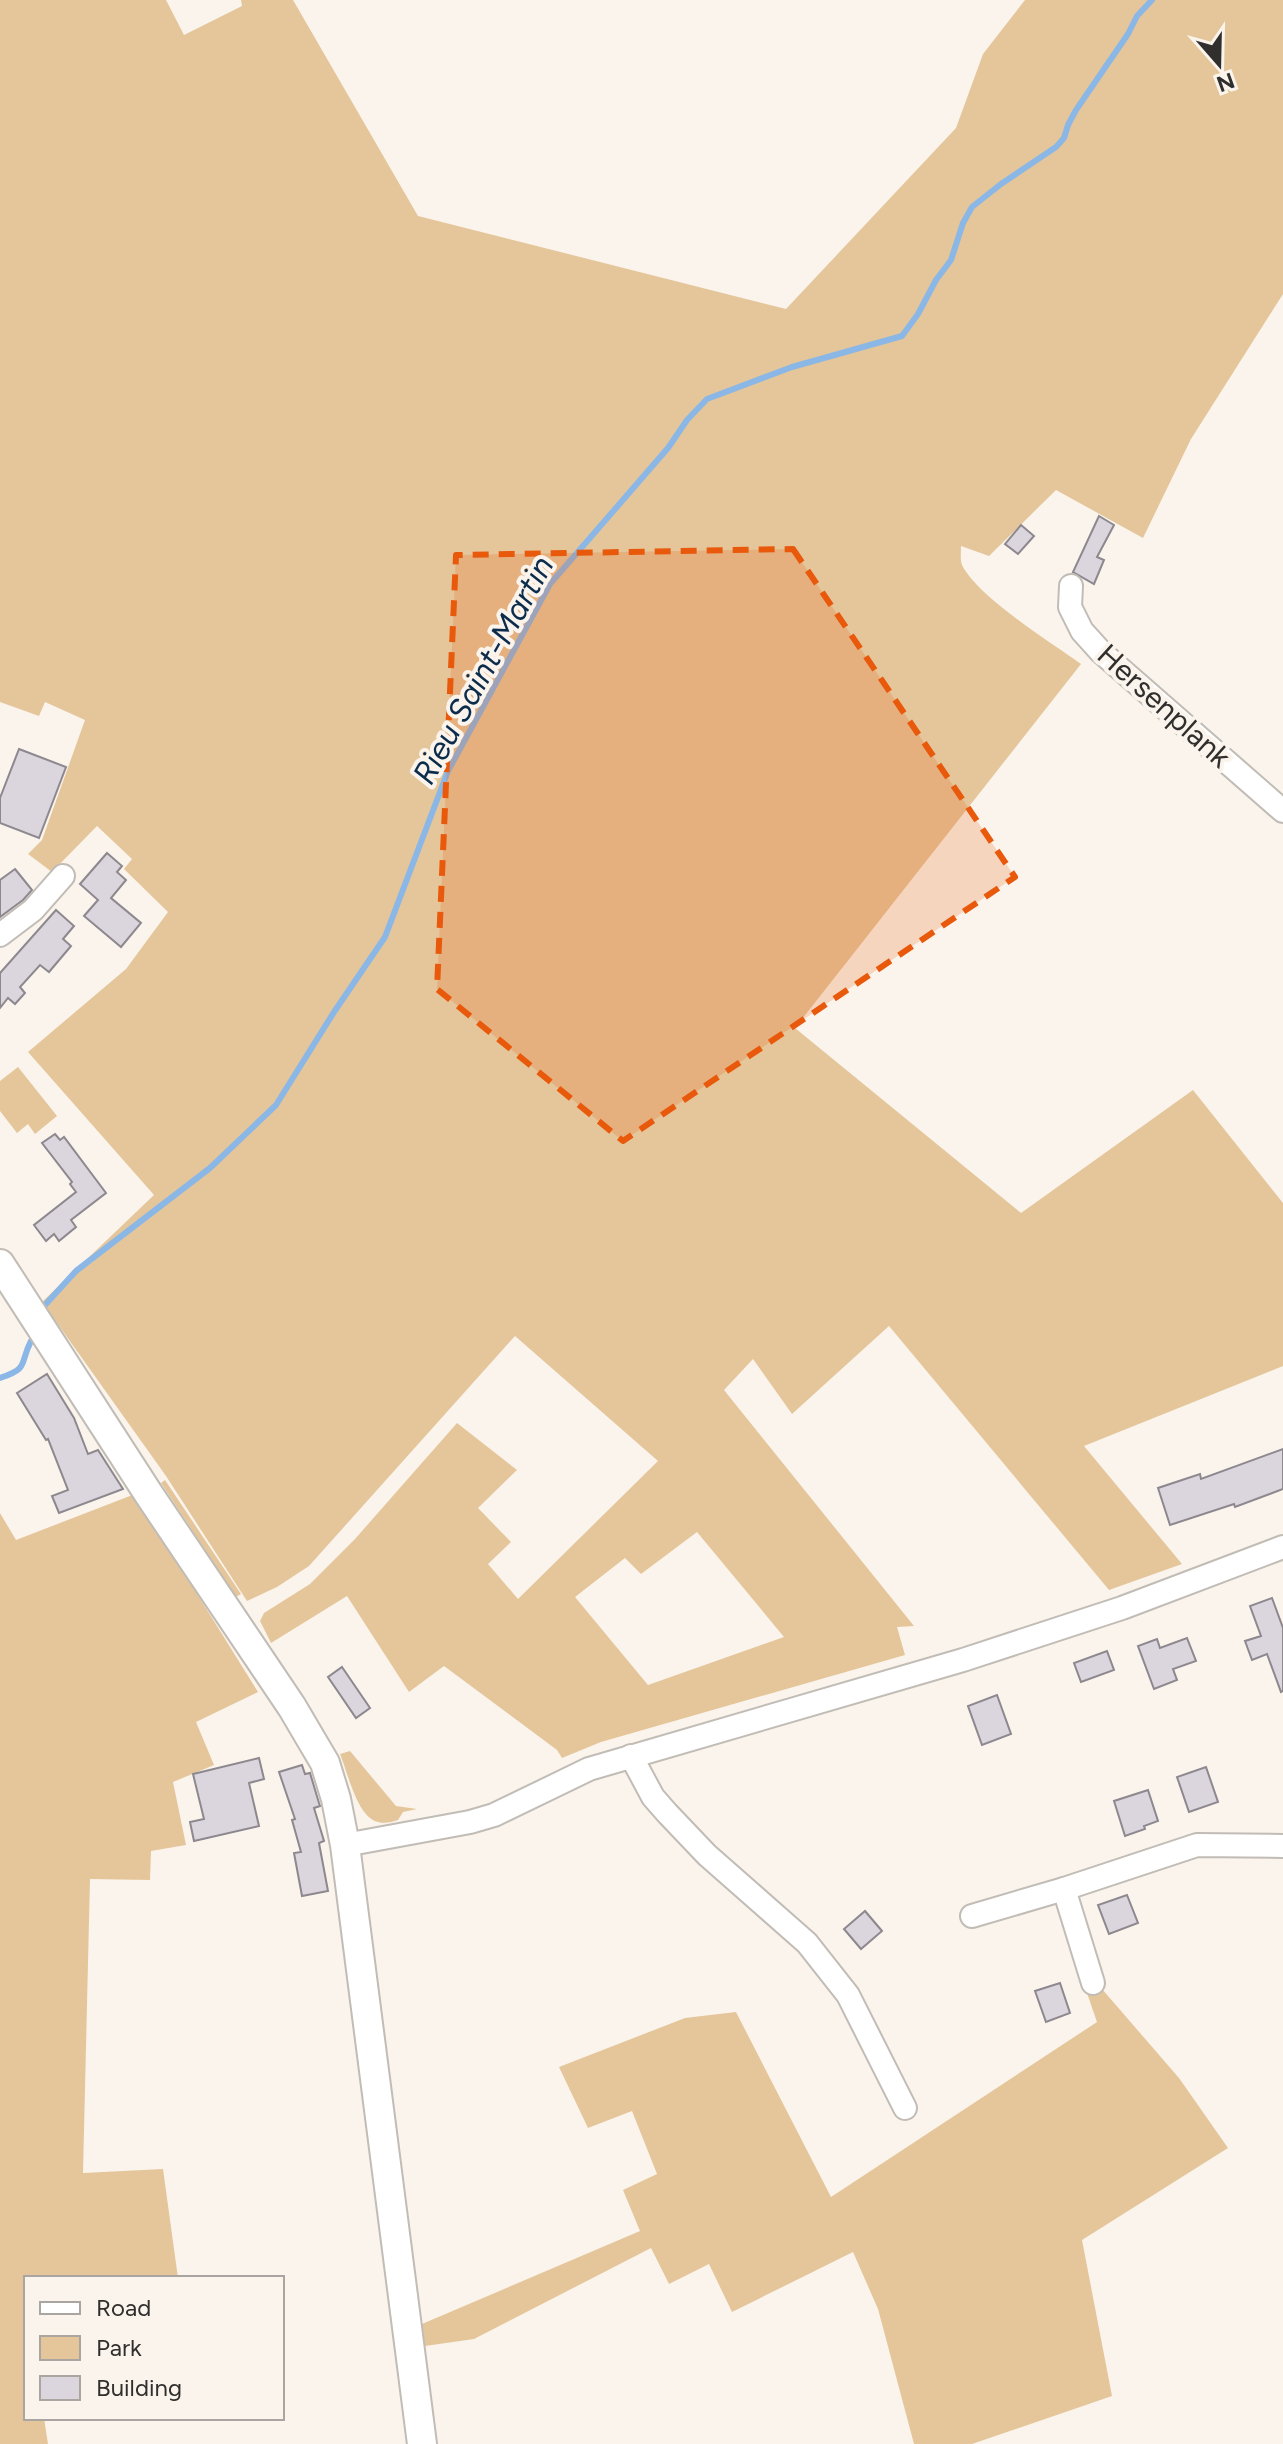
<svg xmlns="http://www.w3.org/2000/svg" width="1283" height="2444" viewBox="0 0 1283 2444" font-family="Figtree,sans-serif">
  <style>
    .green { fill: #e5c69a; fill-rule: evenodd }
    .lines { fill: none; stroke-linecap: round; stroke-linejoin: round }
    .stream { stroke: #8bb7e6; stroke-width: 6 }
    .building { fill: #dbd5dd; stroke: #8d888e; stroke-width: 2 }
    .minor-casing { stroke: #c1bcb5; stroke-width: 26 }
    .tertiary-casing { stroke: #c1bcb5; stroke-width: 32 }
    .minor { stroke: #fff; stroke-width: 22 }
    .tertiary { stroke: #fff; stroke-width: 28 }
    .marked { fill: #e8590c; fill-opacity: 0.2; stroke: #e8590c; stroke-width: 6; stroke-dasharray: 16 10; stroke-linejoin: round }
    .labels { text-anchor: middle; stroke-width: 8; stroke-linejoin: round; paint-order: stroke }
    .street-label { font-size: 30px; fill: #312f2d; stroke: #faf4ed }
    .water-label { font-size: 32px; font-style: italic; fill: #0c2c4b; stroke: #faf4ed }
  </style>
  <rect width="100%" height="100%" fill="#faf4ed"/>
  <g class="green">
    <path d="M0,0h166l18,35 58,-29 -1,-6h52l125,216 368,93 170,-181 27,-74 42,-54h258v294l-92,145 -48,99 -87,-48 -67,66 -28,-10c0,7 -1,13 1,19 16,32 88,77 119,99l-286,364 226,185 172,-123 90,113v163l-199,80 98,118 -73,26 -220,-264 -97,88 -39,-55 -29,31 190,236 -17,1 8,28 -304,87 -39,16 -5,-8 -113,-84 -35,26 -62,-96 -76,47 -11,-22 4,-8 46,-29 45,-45 102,-116 60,47 -39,38 33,34 -23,22 30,35 140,-138 -143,-125 -206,230 -32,21 -30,14 -81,-125 -124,-174 112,-107 -126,-143 98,-83 42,-57 -44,-43 8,-10 -35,-33 -45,46 -24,-18 14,-14 43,-120 -40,-18 -6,14 -39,-14zM697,1532l87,105 -136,48 -73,-88 50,-39 16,16z"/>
    <path d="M18,1067l39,49 -22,18 -7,-10 -11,9 -17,-22v-30z"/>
    <path d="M165,1480l76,114 -5,3 -75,-114z"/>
    <path d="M135,1494l123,198 -62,30 18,43 -41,17 13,63 -35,6 -1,29 -60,-1 -7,294 80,-4 15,109h-152v140h18l4,26h-48v-931l16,27z"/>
    <path d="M350,1751l46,55 21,3 -14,3 -5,8c-6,2 -13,4 -20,2 -21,-5 -30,-49 -38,-68z"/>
    <path d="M1102,1989l77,89 49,70 -146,92 30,156 -140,48h-58l-36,-135 -25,-57 -121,60 -23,-48 -40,20 -18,-36 -177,91 -49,7 -3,-22 218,-93 -17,-41 34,-16 -25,-63 -44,17 -29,-61 126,-49 51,-6 95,185 266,-175 -10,-29z"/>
  </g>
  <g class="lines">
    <g class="stream">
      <path d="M45,1305l31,-34 134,-103 66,-63 58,-93 51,-75 63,-166 102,-187 118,-136 19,-28 20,-21 85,-32 110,-31 16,-22 18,-34 15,-20 12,-37 9,-16 29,-23 55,-37 8,-9 4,-13 8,-15 52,-76 9,-18 15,-16"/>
      <path d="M0,1378c30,-10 19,-14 31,-37"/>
    </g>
  </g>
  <g class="building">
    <path d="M1099,516l15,9 -17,32 7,3 -10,24 -21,-12z"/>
    <path d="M1021,525l13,11 -16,18 -13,-10z"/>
    <path d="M19,749l47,18 -27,71 -39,-15v-25z"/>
    <path d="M107,853l15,13 -5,6 9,8 -15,18 30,25 -20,24 -37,-31 14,-16 -18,-16z"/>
    <path d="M15,869l17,21 -9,10 -23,17v-37z"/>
    <path d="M56,910l18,16 -11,13 8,7 -22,26 -9,-7 -20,22 5,6 -10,11 -7,-6 -8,10v-35z"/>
    <path d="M55,1134l5,6 4,-3 42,56 -35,27 5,7 -17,14 -5,-7 -8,7 -12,-16 42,-33 -6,-8 2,-2 -30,-39z"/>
    <path d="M47,1374l27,44 14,36 10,-4 25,39 -64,24 -7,-17 16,-6 -20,-51 -2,1 -29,-47z"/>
    <path d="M1283,1449v40l-48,18 -1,-3 -64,21 -12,-37 42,-14 1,5z"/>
    <path d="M1272,1598l11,30v63l-2,1 -14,-38 -15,6 -7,-19 16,-5 -11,-30z"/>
    <path d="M1187,1638l9,23 -23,8 4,11 -23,9 -16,-43 19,-7 3,9z"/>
    <path d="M1107,1651l7,19 -33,12 -7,-19z"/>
    <path d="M342,1667l28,41 -14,10 -28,-41z"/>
    <path d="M997,1695l14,39 -29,11 -14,-39z"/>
    <path d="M259,1758l5,21 -15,4 10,43 -65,15 -4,-19 14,-3 -11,-45z"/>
    <path d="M302,1765l3,9 5,-1 9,30 1,3 -6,2 10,33 -5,2 9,48 -26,5 -8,-43 7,-1 -9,-32 3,-1 -16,-47z"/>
    <path d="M1206,1767l12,35 -29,10 -12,-35z"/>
    <path d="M1148,1790l10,31 -14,5 1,3 -20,7 -11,-35z"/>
    <path d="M1127,1895l11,28 -29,11 -11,-29z"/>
    <path d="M865,1911l17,20 -21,18 -17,-20z"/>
    <path d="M1060,1983l10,30 -24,9 -11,-31z"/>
  </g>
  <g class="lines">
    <defs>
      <g id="minor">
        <path d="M1071,586l-1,21 12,24 19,21 182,159"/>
        <path d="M0,935l33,-25 30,-34"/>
        <path d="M631,1756l22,41 14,16 40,42 100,88 41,52 57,113"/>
        <path d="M345,1845l125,-23 24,-7 95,-46 374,-109 159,-52 161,-61"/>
        <path d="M1064,1889l29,94"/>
        <path d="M972,1916l92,-27 133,-44 86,1"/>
      </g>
      <path id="tertiary" d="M0,1264l148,229 144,214 33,56 11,36 9,46 77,599"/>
    </defs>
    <use href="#minor" class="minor-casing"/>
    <use href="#tertiary" class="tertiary-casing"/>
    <use href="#minor" class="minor"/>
    <use href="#tertiary" class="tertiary"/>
  </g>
  <path class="marked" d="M793,549l222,328 -392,264 -186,-152 19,-434z"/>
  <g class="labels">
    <g class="street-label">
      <text transform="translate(1164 706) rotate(42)" y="10">Hersenplank</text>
    </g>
    <g class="water-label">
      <text transform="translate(483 670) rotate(-61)" y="11">Rieu Saint-Martin</text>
    </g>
  </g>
  <rect x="24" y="2276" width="260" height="144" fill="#faf4ed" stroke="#aaa5a0" stroke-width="2"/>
  <rect x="40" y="2302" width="40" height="12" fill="#ffffff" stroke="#aaa5a0" stroke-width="2"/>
  <text x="96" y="2316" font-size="24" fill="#312f2d">Road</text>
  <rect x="40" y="2336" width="40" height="24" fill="#e5c69a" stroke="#aaa5a0" stroke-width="2"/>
  <text x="96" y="2356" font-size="24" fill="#312f2d">Park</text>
  <rect x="40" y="2376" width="40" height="24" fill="#dbd5dd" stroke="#aaa5a0" stroke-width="2"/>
  <text x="96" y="2396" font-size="24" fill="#312f2d">Building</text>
  <g transform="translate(1219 64) rotate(160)" stroke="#faf4ed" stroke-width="6" paint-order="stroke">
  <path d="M0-6L14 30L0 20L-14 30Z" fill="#312f2d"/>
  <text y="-12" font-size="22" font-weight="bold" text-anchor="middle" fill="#312f2d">N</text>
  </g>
</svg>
